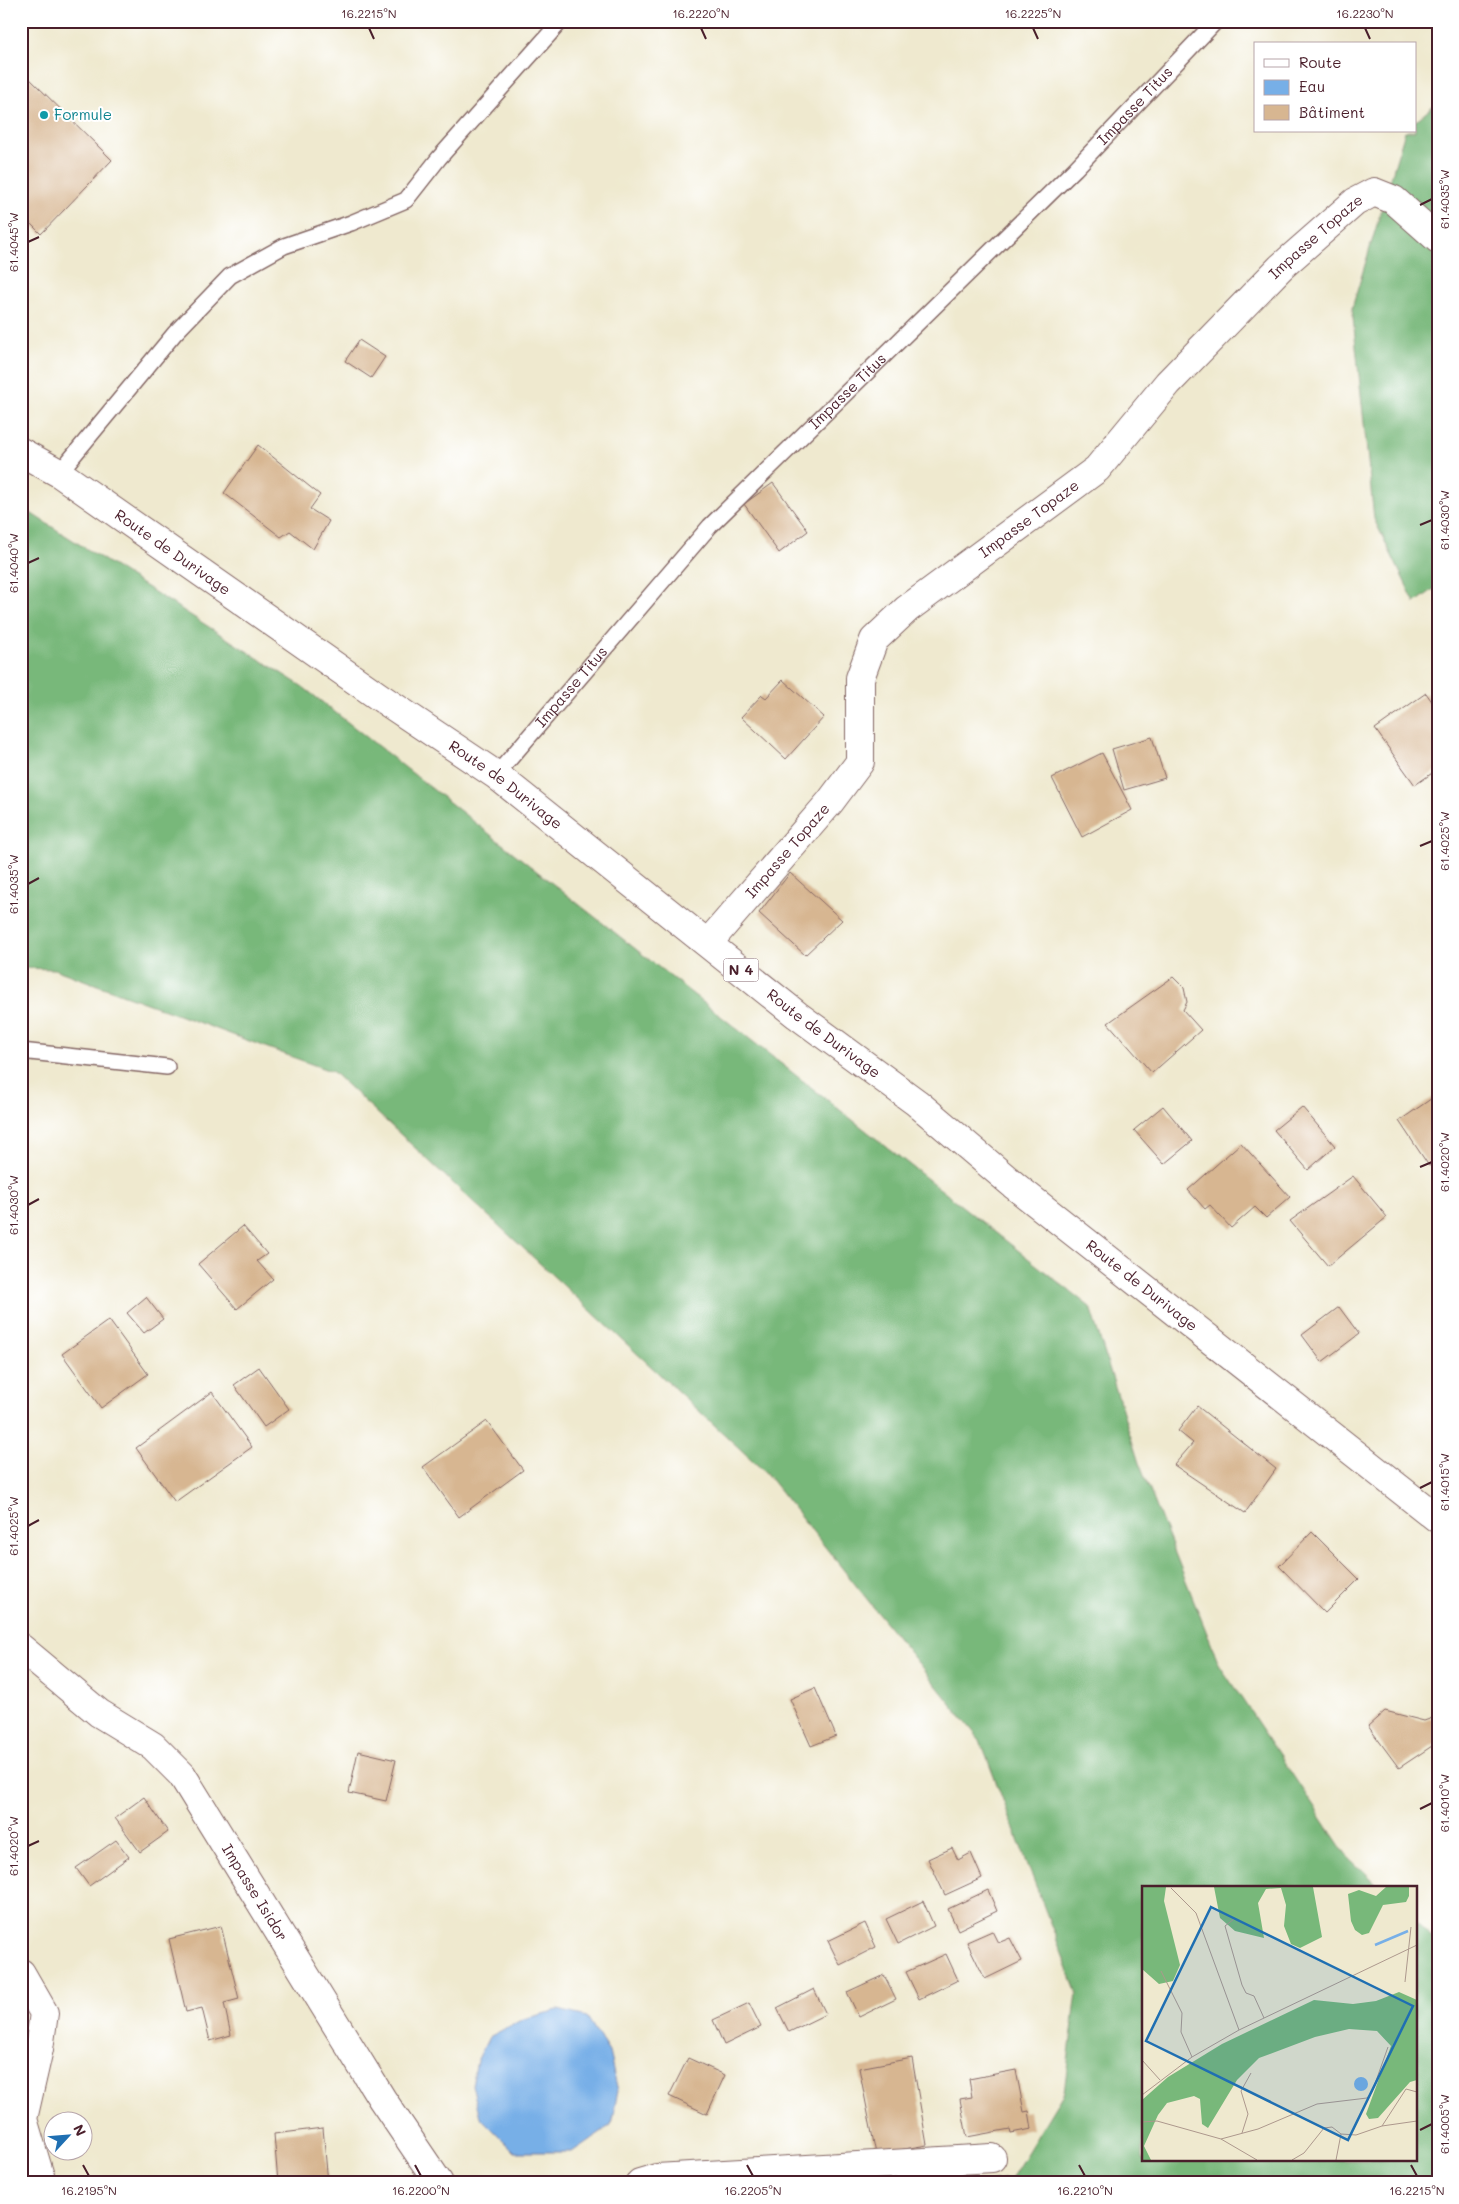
<svg xmlns="http://www.w3.org/2000/svg" width="1459" height="2204" viewBox="0 0 1459 2204" font-family="Mali,sans-serif">
  <style>
    .forest { fill: #78b87a; stroke: #616c52 }
    .water { fill: #77afe7; stroke: #606789 }
    .building { fill: #d7b691 }
    .lines { fill: none; stroke-linecap: round; stroke-linejoin: round }
    .lane-casing { stroke: #846664; stroke-width: 18 }
    .street-casing { stroke: #846664; stroke-width: 30 }
    .primary-casing { stroke: #846664; stroke-width: 30 }
    .lane { stroke: #fff; stroke-width: 15 }
    .street { stroke: #fff; stroke-width: 28 }
    .primary { stroke: #fff; stroke-width: 28 }
    .ticks { fill: none; stroke: #4a1f2b; stroke-width: 2 }
    .culture-dot { fill: #0f9aa8; stroke: #fff; stroke-width: 2 }
    .labels { text-anchor: middle; stroke-width: 4; stroke-linejoin: round; paint-order: stroke }
    .shield { fill: #fff; stroke: #80626b; stroke-width: 1 }
    .shield-label { font-size: 14px; font-weight: bold; fill: #4a1f2b }
    .street-label { font-size: 15px; fill: #4a1f2b; stroke: #fff }
    .culture-label { font-size: 15px; fill: #0d838f; stroke: #fff; text-anchor: start }
    .inset-river { fill: none; stroke: #77afe7; stroke-width: 2.5 }
    .inset-road { fill: none; stroke: #ad988d; stroke-width: 1 }
    .view { fill: #1f6fb2; fill-opacity: 0.15; stroke: #1f6fb2; stroke-width: 2.5 }
    .inset-edge { fill: none; stroke: #4a1f2b; stroke-width: 2.5 }
    .neatline { fill: none; stroke: #4a1f2b; stroke-width: 2 }
    .ticks-label { font-size: 12px; text-anchor: middle; fill: #4a1f2b }
  </style>
  <rect width="100%" height="100%" fill="#fff"/>
  <filter id="ink" filterUnits="userSpaceOnUse"><feTurbulence type="fractalNoise" baseFrequency=".02" numOctaves="2"/><feDisplacementMap in="SourceGraphic" scale="10" xChannelSelector="R" yChannelSelector="G"/><feConvolveMatrix kernelMatrix="1 2 1 2 8 2 1 2 1" color-interpolation-filters="sRGB"/></filter>
  <filter id="wash" filterUnits="userSpaceOnUse"><feTurbulence type="fractalNoise" baseFrequency=".0096" numOctaves="4" result="noise"/><feDisplacementMap in="SourceGraphic" scale="20" xChannelSelector="R" yChannelSelector="G"/><feGaussianBlur stdDeviation="1.12" result="paint"/><feColorMatrix in="noise" values="0 0 0 0 0 0 0 0 0 0 0 0 0 0 0 0 0 1.4 0 .05"/><feComposite in="paint" operator="in"/></filter>
  <g filter="url(#wash)">
    <rect width="100%" height="100%" fill="#efe9cf"/>
    <g class="forest">
      <path d="M1438,103v483l-23,17 -41,-84 -22,-211 53,-177h10v-10z"/>
      <path d="M21,507l282,180 787,620 49,156 81,203 126,189 34,33h-237v272h272v-238l23,22v239h-457l30,-4 53,-87 13,-99 -97,-253 -215,-268 -432,-400 -279,-103 -33,-1z"/>
    </g>
    <path class="water" d="M558,2010l29,7 22,35 9,39 -7,34 -39,27h-57l-35,-35 -8,-32 5,-24 12,-24 34,-18z"/>
    <g id="blocks">
      <g class="building">
        <path d="M21,70l91,90 -71,74 -20,-20z"/>
        <path d="M359,340l26,17 -14,21 -26,-17z"/>
        <path d="M258,445l62,50 -10,14 19,12 -16,28 -23,-18 -9,6 -57,-44z"/>
        <path d="M773,483l35,48 -29,22 -35,-49z"/>
        <path d="M783,680l41,37 -38,42 -45,-42 21,-22 4,3z"/>
        <path d="M1426,693l12,17v59l-23,16 -40,-56z"/>
        <path d="M1152,737l13,41 -41,12 -12,-41z"/>
        <path d="M1102,753l30,57 -50,27 -30,-59z"/>
        <path d="M790,873l52,47 -37,35 -46,-42z"/>
        <path d="M1173,977l11,11 3,14 -4,8 18,20 -49,43 -44,-50z"/>
        <path d="M1438,1094v66l-9,6 -30,-45z"/>
        <path d="M1163,1106l29,35 -28,23 -30,-34z"/>
        <path d="M1302,1107l33,39 -27,24 -34,-40z"/>
        <path d="M1241,1143l49,54 -24,21 -11,-11 -24,21 -21,-23 -5,4 -17,-19z"/>
        <path d="M1353,1176l34,41 -59,49 -38,-45z"/>
        <path d="M243,1226l24,28 -10,7 16,18 -36,30 -39,-45z"/>
        <path d="M146,1297l17,22 -19,14 -17,-20z"/>
        <path d="M1339,1307l20,27 -37,28 -20,-27z"/>
        <path d="M109,1320l39,54 -47,34 -39,-54z"/>
        <path d="M259,1367l30,42 -25,18 -30,-42z"/>
        <path d="M212,1392l40,55 -77,55 -39,-54z"/>
        <path d="M1197,1406l79,63 -31,44 -71,-48 19,-22 -15,-12z"/>
        <path d="M487,1421l36,49 -64,47 -36,-50z"/>
        <path d="M1312,1532l47,47 -34,34 -46,-47z"/>
        <path d="M815,1688l21,48 -25,10 -21,-47z"/>
        <path d="M1385,1711l39,10 14,-5v26l-39,26 -31,-42z"/>
        <path d="M358,1751l38,9 -10,41 -37,-8z"/>
        <path d="M144,1797l24,35 -28,20 -25,-34z"/>
        <path d="M116,1840l13,17 -40,29 -13,-18z"/>
        <path d="M952,1848l6,12 13,-7 11,25 -37,17 -17,-36z"/>
        <path d="M988,1890l9,21 -39,19 -10,-21z"/>
        <path d="M923,1901l11,25 -36,18 -12,-25z"/>
        <path d="M865,1923l11,24 -36,18 -12,-24z"/>
        <path d="M221,1926l18,73 -15,4 7,32 -21,6 -8,-33 -16,4 -17,-73z"/>
        <path d="M992,1931l6,12 12,-5 12,23 -37,18 -18,-37z"/>
        <path d="M946,1954l12,26 -39,19 -13,-27z"/>
        <path d="M884,1975l12,24 -37,18 -12,-25z"/>
        <path d="M814,1989l12,25 -37,18 -12,-24z"/>
        <path d="M749,2003l12,24 -37,18 -11,-25z"/>
        <path d="M688,2058l37,17 -18,39 -38,-18z"/>
        <path d="M912,2058l15,87 -51,9 -17,-86z"/>
        <path d="M1016,2070l8,42 5,-1 3,18 -21,4 -1,-4 -43,8 -7,-38 12,-2 -3,-18z"/>
        <path d="M323,2128l5,55h-50l-4,-49z"/>
      </g>
    </g>
  </g>
  <g filter="url(#ink)">
    <use href="#blocks" fill-opacity="0" stroke="#846664" stroke-width="1"/>
    <g class="lines">
      <defs>
        <g id="lane">
          <path d="M59,473l116,-140 55,-57 54,-30 67,-23 55,-23 33,-42 122,-137"/>
          <path id="s1" d="M496,775l214,-249 365,-357 141,-148"/>
          <path d="M21,1051l146,16"/>
        </g>
        <g id="street">
          <path id="s2" d="M708,943l122,-141 30,-40v-84l14,-38 33,-31 190,-140 71,-86 113,-116 74,-65 19,-10 20,8 44,39"/>
          <path id="s3" d="M21,1648l78,65 54,33 29,29 200,324 57,84"/>
          <path d="M21,1973l23,40 -5,36 -16,70 19,64"/>
          <path d="M640,2183l17,-5 335,-20"/>
        </g>
        <g id="primary">
          <path id="s4" d="M21,452l38,21 319,223 118,79 301,240 120,88 98,83 423,333"/>
        </g>
      </defs>
      <use href="#lane" class="lane-casing"/>
      <use href="#street" class="street-casing"/>
      <use href="#primary" class="primary-casing"/>
      <use href="#lane" class="lane"/>
      <use href="#street" class="street"/>
      <use href="#primary" class="primary"/>
    </g>
  </g>
  <path class="ticks" d="M369,28l5,11M701,28l5,11M1033,28l5,11M1365,28l5,11M1420,205l12,-6M28,242l11,-5M1420,525l12,-5M28,563l11,-5M1420,846l12,-5M28,884l11,-6M1420,1167l12,-5M28,1205l11,-6M1420,1488l12,-6M28,1526l11,-6M1420,1809l12,-6M28,1846l11,-5M1420,2130l12,-6M83,2165l6,11M415,2165l6,11M747,2165l6,11M1079,2165l6,11M1411,2165l6,11"/>
  <circle class="culture-dot" cx="44" cy="115" r="5"/>
  <g class="labels">
    <rect class="shield" x="723.5" y="958.5" width="35" height="23" rx="4"/>
    <g class="shield-label">
      <text x="741" y="975">N 4</text>
    </g>
    <g class="street-label">
      <text dy="5" stroke="none"><textPath href="#s1" startOffset="926">Impasse Titus</textPath></text>
      <text dy="5" stroke="none"><textPath href="#s2" startOffset="962">Impasse Topaze</textPath></text>
      <text dy="5" stroke="none"><textPath href="#s1" startOffset="521">Impasse Titus</textPath></text>
      <text dy="5" stroke="none"><textPath href="#s2" startOffset="558">Impasse Topaze</textPath></text>
      <text dy="5" stroke="none"><textPath href="#s4" startOffset="182">Route de Durivage</textPath></text>
      <text dy="5" stroke="none"><textPath href="#s1" startOffset="116">Impasse Titus</textPath></text>
      <text dy="5" stroke="none"><textPath href="#s4" startOffset="588">Route de Durivage</textPath></text>
      <text dy="5" stroke="none"><textPath href="#s2" startOffset="122">Impasse Topaze</textPath></text>
      <text dy="5" stroke="none"><textPath href="#s4" startOffset="992">Route de Durivage</textPath></text>
      <text dy="5" stroke="none"><textPath href="#s4" startOffset="1398">Route de Durivage</textPath></text>
      <text dy="5" stroke="none"><textPath href="#s3" startOffset="344">Impasse Isidor</textPath></text>
    </g>
    <g class="culture-label">
      <text x="54" y="120">Formule</text>
    </g>
  </g>
  <g transform="translate(1142 1886)">
    <rect width="275" height="275" fill="#efe9cf"/>
    <path d="M0,1h24l-2,14 16,64 -7,16 -14,3 -17,-15zM72,1h99l9,50 -22,11 -9,-4 -7,-18 2,-21 -5,-17 -15,1 -8,14 6,35 -29,-7 -15,-13zM244,1h23v9l-3,6 -23,3 -14,28 -7,2 -7,-5 -4,-9 -3,-27 11,-4 17,6zM257,106l18,8v80l-7,2 -32,36 -9,1 -3,-5 25,-68 -14,-15 -28,-2 -34,8 -56,21 -22,22 -29,48 -6,-4 -2,-25 -6,-3 -27,7 -9,12 -14,31 7,14h-9v-60l26,-23 54,-33 92,-44 39,4 23,-3z" fill="#78b87a"/>
    <path d="M212 198a7 7 0 1 1 14 0a7 7 0 1 1-14 0Z" fill="#77afe7"/>
    <path class="inset-river" d="M233,59l33,-14"/>
    <path class="inset-road" d="M29,2l25,25 43,117M92,33l-9,7 17,59 4,8 8,3 10,22M19,85l21,42 -1,19 11,25M263,96l6,-55M0,174l18,20M0,209l50,-38 47,-27 178,-85M0,236l15,-1 64,18 36,21M240,240l24,-37 11,3M100,247l6,-19 -7,-23 10,-18M79,253l37,-10 59,-25 50,-6 5,-6 16,-45M150,274l12,-7 20,-25 8,-1 9,7 15,1 26,-9 35,-5M194,274l5,-26"/>
    <path class="view" d="M69,21l202,99 -65,134 -202,-99z"/>
    <rect width="275" height="275" class="inset-edge"/>
  </g>
  <rect width="1459" height="2204" fill="none" stroke="#fff" stroke-width="55"/>
  <rect x="1254" y="42" width="162" height="90" fill="#ffffff" stroke="#b7a5aa"/>
  <rect x="1264" y="59" width="25" height="8" fill="#ffffff" stroke="#b7a5aa"/>
  <text x="1299" y="68" font-size="15" fill="#4a1f2b">Route</text>
  <rect x="1264" y="80" width="25" height="15" fill="#77afe7" stroke="#b7a5aa"/>
  <text x="1299" y="92" font-size="15" fill="#4a1f2b">Eau</text>
  <rect x="1264" y="105" width="25" height="15" fill="#d7b691" stroke="#b7a5aa"/>
  <text x="1299" y="118" font-size="15" fill="#4a1f2b">Bâtiment</text>
  <g transform="translate(68 2136) rotate(64)"><circle r="24" fill="#ffffff" stroke="#b7a5aa"/>
  <path d="M0-4L9 19L0 12L-9 19Z" fill="#1f6fb2"/>
  <text y="-8" font-size="14" font-weight="bold" text-anchor="middle" fill="#4a1f2b">N</text>
  </g>
  <rect x="28" y="28" width="1404" height="2148" class="neatline"/>
  <g class="ticks-label">
    <text x="369" y="18">16.2215°N</text>
    <text x="701" y="18">16.2220°N</text>
    <text x="1033" y="18">16.2225°N</text>
    <text x="1365" y="18">16.2230°N</text>
    <text transform="translate(1445 199) rotate(-90)" y="4">61.4035°W</text>
    <text transform="translate(14 242) rotate(-90)" y="4">61.4045°W</text>
    <text transform="translate(1445 520) rotate(-90)" y="4">61.4030°W</text>
    <text transform="translate(14 563) rotate(-90)" y="4">61.4040°W</text>
    <text transform="translate(1445 841) rotate(-90)" y="4">61.4025°W</text>
    <text transform="translate(14 884) rotate(-90)" y="4">61.4035°W</text>
    <text transform="translate(1445 1162) rotate(-90)" y="4">61.4020°W</text>
    <text transform="translate(14 1205) rotate(-90)" y="4">61.4030°W</text>
    <text transform="translate(1445 1482) rotate(-90)" y="4">61.4015°W</text>
    <text transform="translate(14 1526) rotate(-90)" y="4">61.4025°W</text>
    <text transform="translate(1445 1803) rotate(-90)" y="4">61.4010°W</text>
    <text transform="translate(14 1846) rotate(-90)" y="4">61.4020°W</text>
    <text transform="translate(1445 2124) rotate(-90)" y="4">61.4005°W</text>
    <text x="89" y="2195">16.2195°N</text>
    <text x="421" y="2195">16.2200°N</text>
    <text x="753" y="2195">16.2205°N</text>
    <text x="1085" y="2195">16.2210°N</text>
    <text x="1417" y="2195">16.2215°N</text>
  </g>
</svg>
